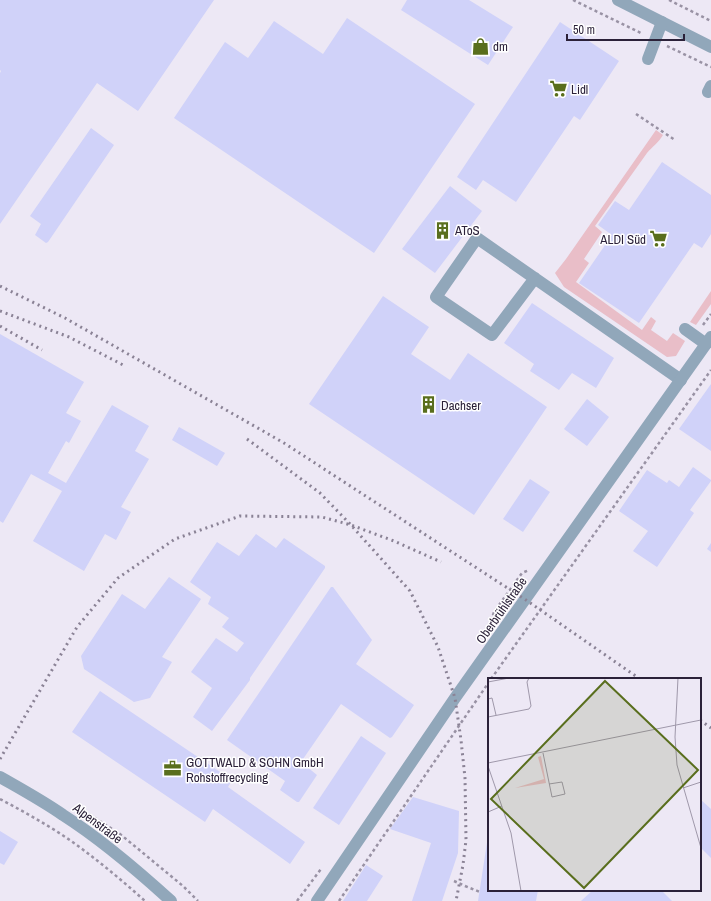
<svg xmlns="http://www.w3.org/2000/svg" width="711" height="901" viewBox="0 0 711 901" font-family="'Archivo Narrow',sans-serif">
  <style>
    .green { fill: #e9bec8 }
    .building { fill: #d0d2f9 }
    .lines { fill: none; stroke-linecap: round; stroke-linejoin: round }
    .path { stroke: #9992a4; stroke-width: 2.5; stroke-dasharray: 3 3; stroke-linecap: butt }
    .minor { stroke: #91a7ba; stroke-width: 12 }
    .rail { stroke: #8a8295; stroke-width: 3; stroke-dasharray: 2 4; stroke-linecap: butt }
    .path-bridge { stroke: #9992a4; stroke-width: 2.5; stroke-dasharray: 3 3; stroke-linecap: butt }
    .labels { text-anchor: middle; stroke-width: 3; stroke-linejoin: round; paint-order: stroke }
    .poi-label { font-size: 13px; fill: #2b2139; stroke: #fff; text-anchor: start }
    .street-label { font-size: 13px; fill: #2b2139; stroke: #fff }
    .inset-road { fill: none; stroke: #9f98aa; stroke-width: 1 }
    .view { fill: #596e1d; fill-opacity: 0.15; stroke: #596e1d; stroke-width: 2 }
    .inset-edge { fill: none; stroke: #2b2139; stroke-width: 2 }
  </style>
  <rect width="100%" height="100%" fill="#ede8f5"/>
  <g class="green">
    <path d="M656,130l7,5c-4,7 -11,12 -16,18l-52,73 7,6 -18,27 5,4 -13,19 66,48 9,-13 5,4 -5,9 16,11 6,-8 12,8 -9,15 -9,1 -103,-70 -9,-14 11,-14z"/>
    <path d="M711,291v13l-15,21 -6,-3z"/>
  </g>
  <g class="building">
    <path d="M0,0h214l-76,111 -41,-28 -97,141v-151l1,-2 -1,-1z"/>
    <path d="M407,0h62l44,27 -25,38 -87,-55z"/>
    <path d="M347,18l128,86 -101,149 -200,-135 51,-76 23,16 26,-37 49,33z"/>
    <path d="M560,22l59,39 -39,59 -6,-4 -58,86 -33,-22 -7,10 -19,-13z"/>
    <path d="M91,128l23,17 -66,97 -2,1 -11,-8 6,-11 -11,-8z"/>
    <path d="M662,162l49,33v39l-9,14 -8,-5 -55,80 -60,-40 33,-48 -14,-10 17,-24 14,9z"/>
    <path d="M450,186l32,25 -47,62 -33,-24z"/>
    <path d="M383,296l46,31 -18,27 39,26 18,-27 79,54 -73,108 -165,-111z"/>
    <path d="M532,303l82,55 -18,30 -24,-15 -13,17 -29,-19 4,-7 -30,-21z"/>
    <path d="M0,334l84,48 -18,31 15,8 -12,22 -3,-2 -18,32 18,10 46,-78 37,21 -14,25 14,8 -28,48 10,5 -15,28 -11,-6 -21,37 -51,-30 29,-50 -31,-17 -28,49 -3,-2z"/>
    <path d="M711,384v67l-32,-22z"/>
    <path d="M587,399l22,18 -22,29 -23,-17z"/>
    <path d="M179,427l46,26 -8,13 -45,-26z"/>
    <path d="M693,467l18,13v1l-21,29 4,3 -37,54 -24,-16 15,-20 -29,-20 28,-41 20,13 2,-3 10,7z"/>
    <path d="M530,479l20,13 -27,40 -20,-13z"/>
    <path d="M256,534l20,14 8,-10 41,28v2l-75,110v2l-38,51 -19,-14 19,-29 -21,-16 25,-34 21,14 7,-9 -22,-16 7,-9 -21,-14 3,-7 -21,-15 27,-40 22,14z"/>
    <path d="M711,543v9l-4,-3z"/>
    <path d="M169,577l32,22 -39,58 10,5 -22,36 -16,4 -50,-33 -3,-13 41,-62 23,15z"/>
    <path d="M331,587h2l39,53 -16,24 58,41 -22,32 -2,1 -49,-34 -40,58 16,13 -18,27h-2l-17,-12 5,-9 -58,-41z"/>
    <path d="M100,691l132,89 -4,7 77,55 -15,22 -77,-55 -8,13 -133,-90z"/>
    <path d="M361,736l25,17 -47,72 -26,-17z"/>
    <path d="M413,797l46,14 -1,42 -16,48h-30l19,-58 -41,-14z"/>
    <path d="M700,799l11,10v49l-11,-11z"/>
    <path d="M0,831l18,11 -14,23 -4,-2z"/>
    <path d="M488,836l1,54h49l-2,11h-58z"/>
    <path d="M366,865l17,11 -16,25h-24z"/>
    <path d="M593,890h68l11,11h-91z"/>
  </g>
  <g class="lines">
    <g class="path">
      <path d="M573,0l70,34"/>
      <path d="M669,0l42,21"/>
      <path d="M667,46l44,21"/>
      <path d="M636,114l39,26"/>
      <path d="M703,325l8,-11"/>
      <path d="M491,621l3,-9 28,-39 7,-3"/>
      <path d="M491,679l220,-309"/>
      <path d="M0,799c30,16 59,32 86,53 20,15 40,32 59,49"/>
      <path d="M84,811l36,23 63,52 15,15"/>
      <path d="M465,886l15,6"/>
      <path d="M297,901l24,-32"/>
      <path d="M339,901l150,-219"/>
    </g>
    <g class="minor">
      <path d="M618,0l93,47"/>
      <path d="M648,59l14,-37"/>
      <path d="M708,92l3,-6"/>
      <path d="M535,278l-43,57 -56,-38 41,-59 204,142"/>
      <path d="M685,329l21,15"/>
      <path d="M0,777c21,12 43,24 63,38 39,25 74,55 108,86"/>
      <path d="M317,901l138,-203 256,-361"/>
    </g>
    <g class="rail">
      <path d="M0,286l65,32 219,125 242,157 114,79"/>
      <path d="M0,311l69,26 56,29"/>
      <path d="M0,326l42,24"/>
      <path d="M247,439l73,54 31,32 59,66 28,56 17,51 6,42 4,38 1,62 -3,25 -7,36"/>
      <path d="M700,720l11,8"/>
      <path d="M0,759l77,-132 41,-49 57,-39 65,-23 82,1 29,8 43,16 47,21"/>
    </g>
    <path class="path-bridge" d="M454,881l11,5"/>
  </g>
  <defs>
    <symbol id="shop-bare" viewBox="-9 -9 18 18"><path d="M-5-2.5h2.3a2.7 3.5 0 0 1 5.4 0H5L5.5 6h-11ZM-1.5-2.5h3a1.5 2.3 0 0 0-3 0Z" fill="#596e1d" stroke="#fff" stroke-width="2.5" paint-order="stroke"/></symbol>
    <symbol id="supermarket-bare" viewBox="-9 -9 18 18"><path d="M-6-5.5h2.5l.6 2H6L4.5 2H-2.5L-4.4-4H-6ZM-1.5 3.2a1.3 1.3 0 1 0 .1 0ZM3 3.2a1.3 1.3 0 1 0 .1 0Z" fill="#596e1d" stroke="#fff" stroke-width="2.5" paint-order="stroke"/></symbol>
    <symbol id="building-bare" viewBox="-9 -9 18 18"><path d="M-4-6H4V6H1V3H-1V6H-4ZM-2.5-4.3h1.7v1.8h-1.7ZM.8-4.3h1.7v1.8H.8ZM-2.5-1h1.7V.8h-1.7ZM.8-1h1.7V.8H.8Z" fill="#596e1d" stroke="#fff" stroke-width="2.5" paint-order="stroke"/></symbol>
    <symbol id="office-bare" viewBox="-9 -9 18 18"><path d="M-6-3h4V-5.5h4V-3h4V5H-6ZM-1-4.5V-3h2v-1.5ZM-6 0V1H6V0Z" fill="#596e1d" stroke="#fff" stroke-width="2.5" paint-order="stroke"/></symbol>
  </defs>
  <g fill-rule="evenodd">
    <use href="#shop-bare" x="468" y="34" width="25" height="25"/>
    <use href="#supermarket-bare" x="546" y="76" width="25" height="25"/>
    <use href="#building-bare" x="430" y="218" width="25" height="25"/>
    <use href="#supermarket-bare" x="646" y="226" width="25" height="25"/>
    <use href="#building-bare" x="416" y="392" width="25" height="25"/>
    <use href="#office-bare" x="160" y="756" width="25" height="25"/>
  </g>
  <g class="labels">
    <g class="poi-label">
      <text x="493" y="51">dm</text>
      <text x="571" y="94">Lidl</text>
      <text x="455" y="235">AToS</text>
      <text x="646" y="244" text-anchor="end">ALDI Süd</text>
      <text x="441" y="410">Dachser</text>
      <text x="186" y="767">GOTTWALD &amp; SOHN GmbH<tspan x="186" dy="15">Rohstoffrecycling</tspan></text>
    </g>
    <g class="street-label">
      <text transform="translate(501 610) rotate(-55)" y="5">Oberbrühlstraße</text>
      <text transform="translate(98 823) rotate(37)" y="5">Alpenstraße</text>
    </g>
  </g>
  <g transform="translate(488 678)">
    <rect width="213" height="213" fill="#ede8f5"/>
    <path d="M53,78l5,27 -31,5 29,-9 -6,-22z" fill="#e9bec8"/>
    <path class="inset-road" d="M190,0l-3,59 2,28 24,83M0,4l21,-4M0,21l4,-1 4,17M0,39l41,-8 2,-3 -4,-24 2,-4M55,75l9,44 13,-3 -3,-12 -13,2M0,85l213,-43M0,88l23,67 10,58M195,110l18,-6M0,134l14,-6"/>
    <path class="view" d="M117,3l93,89 -114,118 -93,-89z"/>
    <rect width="213" height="213" class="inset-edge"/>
  </g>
  <path d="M567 34v6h117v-6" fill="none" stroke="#2b2139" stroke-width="2"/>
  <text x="573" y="34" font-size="12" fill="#2b2139" stroke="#ffffff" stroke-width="3" paint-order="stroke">50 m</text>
</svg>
